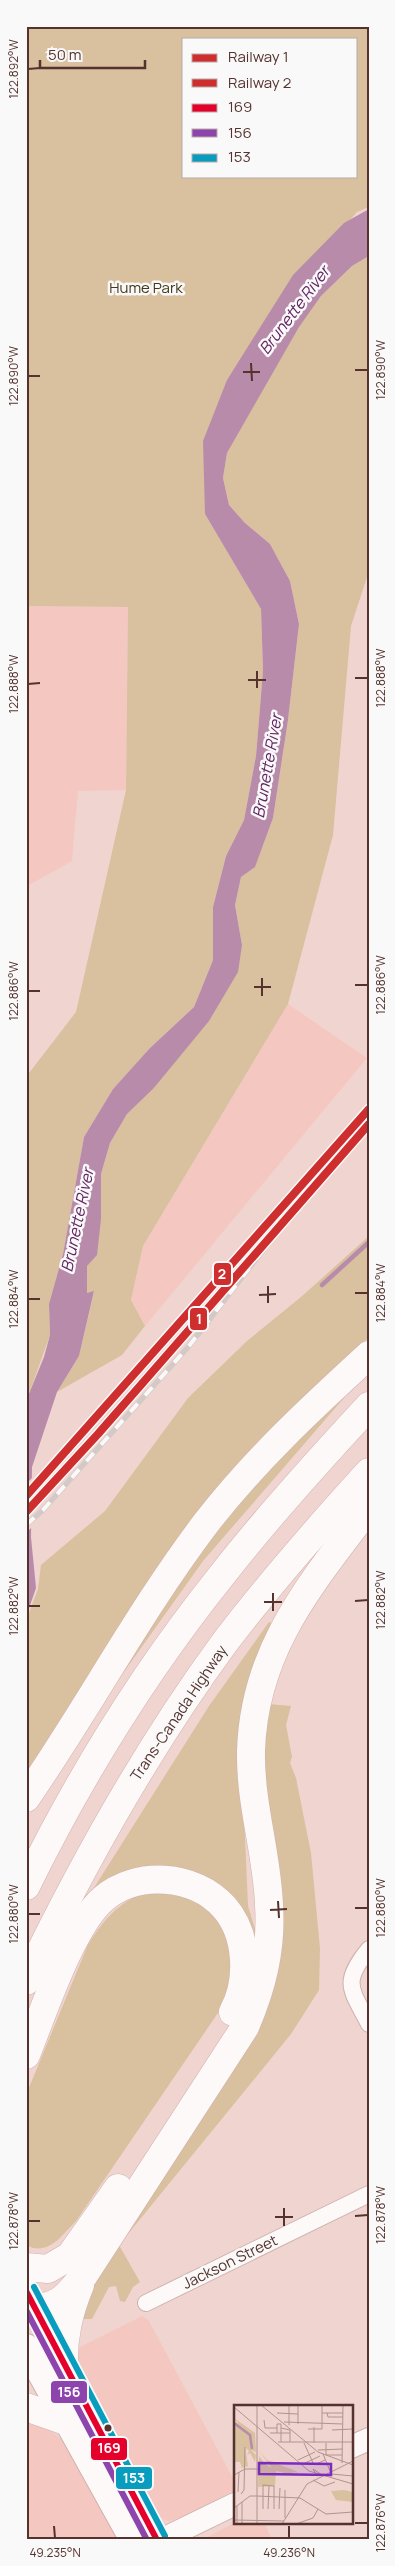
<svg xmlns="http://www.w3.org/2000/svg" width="395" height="2566" viewBox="0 0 395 2566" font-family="Manrope,sans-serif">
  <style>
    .built { fill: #f4c8c1 }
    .green { fill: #d9c09f; fill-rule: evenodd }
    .water { fill: #b88bab }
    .pier { fill: #f0d4cf }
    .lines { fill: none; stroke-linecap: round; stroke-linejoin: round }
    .stream { stroke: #b88bab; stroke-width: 4.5 }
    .street-casing { stroke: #cfb2ae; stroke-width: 18 }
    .secondary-casing { stroke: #cfb2ae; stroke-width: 24 }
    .primary-casing { stroke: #cfb2ae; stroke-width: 28 }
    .highway-casing { stroke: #cfb2ae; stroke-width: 29 }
    .street { stroke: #fdf9f8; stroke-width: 16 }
    .secondary { stroke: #fdf9f8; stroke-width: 22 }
    .primary { stroke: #fdf9f8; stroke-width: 26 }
    .highway { stroke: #fdf9f8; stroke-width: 28 }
    .rail-casing { stroke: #d3cac8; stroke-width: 5.5 }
    .rail { stroke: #f9f9f9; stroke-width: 4; stroke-dasharray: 11; stroke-linecap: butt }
    .bus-1-casing { stroke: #f9f9f9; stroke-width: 10 }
    .bus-2-casing { stroke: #f9f9f9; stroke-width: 10 }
    .bus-3-casing { stroke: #f9f9f9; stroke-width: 10 }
    .bus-1 { stroke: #e4002b; stroke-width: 6 }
    .bus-2 { stroke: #8e44ad; stroke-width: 6 }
    .bus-3 { stroke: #089dbe; stroke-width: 6 }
    .rail-1-casing { stroke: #f9f9f9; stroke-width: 11 }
    .rail-2-casing { stroke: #f9f9f9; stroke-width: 11 }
    .rail-1 { stroke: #cf2e2f; stroke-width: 8 }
    .rail-2 { stroke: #cf2e2f; stroke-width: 8 }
    .ticks { fill: none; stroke: #55322d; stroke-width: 2 }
    .bus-dot { fill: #55322d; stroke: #f9f9f9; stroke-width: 2 }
    .labels { text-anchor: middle; stroke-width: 5; stroke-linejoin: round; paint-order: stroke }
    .park-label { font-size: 15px; fill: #443819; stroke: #f9f9f9 }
    .street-label { font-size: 15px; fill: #55322d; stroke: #f9f9f9 }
    .water-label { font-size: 16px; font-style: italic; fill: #632361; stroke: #f9f9f9 }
    .inset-river { fill: none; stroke: #b88bab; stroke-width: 2.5 }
    .inset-road { fill: none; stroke: #b2938e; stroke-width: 1 }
    .view { fill: #7b2cbf; fill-opacity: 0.15; stroke: #7b2cbf; stroke-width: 2.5 }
    .inset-edge { fill: none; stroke: #55322d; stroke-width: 2.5 }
    .line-badge { stroke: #f9f9f9; stroke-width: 2 }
    .badge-label { font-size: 14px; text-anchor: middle; font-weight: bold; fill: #fff }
    .neatline { fill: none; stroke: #55322d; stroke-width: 2 }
    .ticks-label { font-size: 12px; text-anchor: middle; fill: #55322d }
  </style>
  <rect width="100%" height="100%" fill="#f0d4cf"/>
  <g class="built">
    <path d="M26,606l102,1 -2,183 -48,1 -6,70 -43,24 -3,34z"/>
    <path d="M288,1004l79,54 -222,268 -14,-26 12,-54z"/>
    <path d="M142,2316l7,5 86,161v8l-53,27 -13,4 -12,-4 -7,-7 -78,-159z"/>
    <path d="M26,2419l17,5 27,23 54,93h-98z"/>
    <path d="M236,2522h28l8,18h-70z"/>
  </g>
  <g class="green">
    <path d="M26,26h343v181l-12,5 -71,81 -59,87 -22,134 56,95 2,62 -7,85 -12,64 -18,36 -13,51v53l-19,47 -44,41 -37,41 -29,48 -21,117 -14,50 1,31 -20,56 -4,3v-317l50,-65 50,-222 2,-183 -102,-1zM184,39h172v137h-172z"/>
    <path d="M369,256v315l-18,55 -18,209 -45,169 -145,242 -12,54 14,26 -23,29 -65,37 22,-36 15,-64 -7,1v-27l14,-47v-45l9,-31 17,-29 26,-25 89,-144 -7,-40 6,-28 14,-11 18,-48 15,-98 11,-96 -9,-43 -20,-37 -25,-21 -16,-18 -6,-27 4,-25 71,-126 23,-31 31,-30z"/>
    <path d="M369,1236v101l-74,69 -234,314 -35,53v-152l12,-32 3,-24 64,-54 83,-113 59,-57 54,-44z"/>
    <path d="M349,1392l-146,169 -87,122 9,-25 120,-169z"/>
    <path d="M269,1622l6,3 -33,145 6,136 7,23 -2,15 -14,-32 -118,-35 -36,25 124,-196z"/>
    <path d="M268,1704l23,2 -5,19 6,32 -2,6 6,15 15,75 9,96 -1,41 -28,44 -172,211 21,37 -7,5 -8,15 -5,-1 -4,-15 -7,1 -17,32h-9l14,-42 155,-237 10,-265z"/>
    <path d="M146,1891h31l36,21 17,28 2,35 -10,32 -146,214c-14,14 -28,36 -50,24v-150l61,-148c15,-26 31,-44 59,-56z"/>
  </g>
  <path class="water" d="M369,209v47l-17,10 -31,30 -22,31 -72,126 -4,25 6,27 16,18 25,21 20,37 9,43 -11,96 -15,98 -18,49 -14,10 -6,28 7,40 -4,27 -29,49 -56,68 -26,25 -17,29 -9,31v45l-4,36 -10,11v27l7,-2 -15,65 -22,36 -25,75 -1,70 5,51 -10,29v-216l18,-44 6,-22 -1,-31 14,-50 21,-117 29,-48 37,-41 44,-41 19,-47v-53l13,-51 18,-36 12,-64 7,-85 -2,-62 -56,-95 -2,-73 24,-61 66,-105 51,-52z"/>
  <path class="pier" d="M35,1475l-1,51 -8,6v-48z"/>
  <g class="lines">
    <path class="stream" d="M322,1285l47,-43"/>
    <defs>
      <g id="street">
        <path d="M369,1949c-28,34 -18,40 0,75"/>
        <path d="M146,2303l223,-109"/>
      </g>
      <g id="secondary">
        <path d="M351,2447l18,-8"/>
        <path d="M161,2540l74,-36"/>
      </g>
      <g id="primary">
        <path d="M26,2291l131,249"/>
        <path d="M26,2347l107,193"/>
      </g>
      <g id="highway">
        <path d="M26,1798c62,-90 114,-188 180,-275 48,-62 105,-115 163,-168"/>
        <path d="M26,1886c54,-110 119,-215 196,-311 46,-59 96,-114 147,-169"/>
        <path d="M26,1981c57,-118 121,-233 199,-339 45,-59 94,-115 144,-170"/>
        <path d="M26,2055c17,-42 45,-128 77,-156 34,-29 91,-25 121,8 24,27 26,74 9,105"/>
        <path d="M26,2267l22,2 22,-13 48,-68"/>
        <path d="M26,2307c30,4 41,-10 58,-32l161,-248c17,-40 27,-78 24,-122 -2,-52 -19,-101 -18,-154 3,-102 60,-167 118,-244"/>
        <path d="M64,2365c-1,-29 5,-53 16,-80"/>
        <path d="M26,2407l40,14"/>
      </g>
    </defs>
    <use href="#street" class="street-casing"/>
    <use href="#secondary" class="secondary-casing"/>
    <use href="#primary" class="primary-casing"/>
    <use href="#highway" class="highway-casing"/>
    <use href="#street" class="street"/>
    <use href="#secondary" class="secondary"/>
    <use href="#primary" class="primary"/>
    <use href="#highway" class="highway"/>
    <defs>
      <path id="rail" d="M26,1525l17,-15 146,-164 105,-136"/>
    </defs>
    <use href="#rail" class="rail-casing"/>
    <use href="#rail" class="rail"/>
    <defs>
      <path id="bus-1" d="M26,2291l131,249"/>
      <path id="bus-2" d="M26,2310l121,230"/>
      <path id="bus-3" d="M34,2287l131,249"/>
    </defs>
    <use href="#bus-1" class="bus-1-casing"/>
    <use href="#bus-2" class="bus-2-casing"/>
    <use href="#bus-3" class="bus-3-casing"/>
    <use href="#bus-1" class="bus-1"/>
    <use href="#bus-2" class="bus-2"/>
    <use href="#bus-3" class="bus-3"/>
    <defs>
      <path id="rail-1" d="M26,1512l72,-78 271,-310"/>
      <path id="rail-2" d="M26,1496l343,-387"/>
    </defs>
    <use href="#rail-1" class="rail-1-casing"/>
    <use href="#rail-2" class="rail-2-casing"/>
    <use href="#rail-1" class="rail-1"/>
    <use href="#rail-2" class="rail-2"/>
  </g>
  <path class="ticks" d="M28,69l12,-1M251,363l1,18M355,370h13M243,372h17M28,376h12M257,671v17M355,678h13M248,680h18M28,684l12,-1M262,978v18M355,985h13M254,987h17M28,991h12M268,1286v17M355,1293h13M259,1295l17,-1M28,1299h12M273,1593v18M355,1601l13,-1M264,1602h18M28,1606h12M278,1901l1,17M355,1908h13M270,1910l17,-1M28,1914h12M284,2208v18M355,2216l13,-1M275,2217h18M28,2221h12M355,2523h13M54,2526l1,12M289,2526v12"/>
  <circle class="bus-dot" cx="108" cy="2428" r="4.5"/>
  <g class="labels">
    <g class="park-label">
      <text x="146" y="293">Hume Park</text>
    </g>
    <g class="street-label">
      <text transform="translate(179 1713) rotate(-56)" y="5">Trans-Canada Highway</text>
      <text transform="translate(230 2262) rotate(-26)" y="5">Jackson Street</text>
    </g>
    <g class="water-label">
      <text transform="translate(294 310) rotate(-53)" y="6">Brunette River</text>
      <text transform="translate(267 766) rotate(-80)" y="6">Brunette River</text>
      <text transform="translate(77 1220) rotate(-78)" y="6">Brunette River</text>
    </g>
  </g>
  <g transform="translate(234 2405)">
    <rect width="119" height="119" fill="#f0d4cf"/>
    <path d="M0,13l21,15 1,19 -5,-2 5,5 -1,7 -5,-9 -3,2 2,-4 -4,-4 3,19 -6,2 -2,-6h-6v-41l5,3zM25,46l8,9 29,11 2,2 -6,-1 6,4 -22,-5 -1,15 -17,1 1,-31 6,8 7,4zM110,85l9,2v10l-17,-2 -5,-9z" fill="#d9c09f"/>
    <path class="inset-river" d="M0,18l16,12 2,14"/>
    <path class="inset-road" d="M23,0v91l43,2M27,0l57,47 35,13M55,0v20M69,0h50M0,2l75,64 44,13M43,8l21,1M88,8h21M93,8l1,4h15M30,15l1,8h12M50,17l59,2M64,19v-19M47,23l9,2v12M74,24h14v-24M98,25l21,-1M36,28h20M43,28v-9h4v18M44,37h75M70,38l10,22 11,-5M80,38v-16M92,38v12h16M84,45l25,-1M89,49l7,17M64,55l17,-8M108,58l1,-58M69,59l17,-8M82,69l-3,-5 9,6M97,69l22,2M0,70l11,-6h13M79,75l11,6 11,-4M4,87l1,-20M7,89l3,-4 1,-43M16,91h7v28M66,93l26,16 27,-2M0,103l16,-12M29,104v-24l11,1v23M34,104l1,-23M45,104l1,-21M51,113v-28M0,115l50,1M3,119v-18M8,119v-22M48,119l25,-40 46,-23M62,119l17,-6 5,-9"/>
    <path class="view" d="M25,58l72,1v11l-72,-1z"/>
    <rect width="119" height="119" class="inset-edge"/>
  </g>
  <g class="line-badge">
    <rect x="213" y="1262" width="19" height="24" rx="5" fill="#cf2e2f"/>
    <rect x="189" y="1307" width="19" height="24" rx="5" fill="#cf2e2f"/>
    <rect x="50" y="2380" width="38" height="24" rx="5" fill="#8e44ad"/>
    <rect x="90" y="2437" width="38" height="24" rx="5" fill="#e4002b"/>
    <rect x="115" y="2466" width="38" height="24" rx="5" fill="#089dbe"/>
  </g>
  <g class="badge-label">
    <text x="222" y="1279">2</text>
    <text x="199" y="1324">1</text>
    <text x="69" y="2397">156</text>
    <text x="109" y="2453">169</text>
    <text x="134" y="2483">153</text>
  </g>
  <rect width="395" height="2566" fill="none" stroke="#f9f9f9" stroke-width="55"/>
  <rect x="182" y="38" width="175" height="140" fill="#f9f9f9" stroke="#b7a9a7"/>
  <rect x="192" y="54" width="25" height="8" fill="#cf2e2f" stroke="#b7a9a7"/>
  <text x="228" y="62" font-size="15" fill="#55322d">Railway 1</text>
  <rect x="192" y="79" width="25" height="8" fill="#cf2e2f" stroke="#b7a9a7"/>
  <text x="228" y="88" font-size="15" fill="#55322d">Railway 2</text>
  <rect x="192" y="104" width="25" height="8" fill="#e4002b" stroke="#b7a9a7"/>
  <text x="228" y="112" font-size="15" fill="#55322d">169</text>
  <rect x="192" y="129" width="25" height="8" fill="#8e44ad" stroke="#b7a9a7"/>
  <text x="228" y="138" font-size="15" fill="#55322d">156</text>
  <rect x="192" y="154" width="25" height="8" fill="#089dbe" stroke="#b7a9a7"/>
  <text x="228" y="162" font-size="15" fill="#55322d">153</text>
  <path d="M40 60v8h105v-8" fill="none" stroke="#55322d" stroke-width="2.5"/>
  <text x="48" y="60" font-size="15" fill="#55322d" stroke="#f9f9f9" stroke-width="4" paint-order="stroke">50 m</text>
  <rect x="28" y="28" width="340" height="2510" class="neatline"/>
  <g class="ticks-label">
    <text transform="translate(14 69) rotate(-90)" y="4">122.892°W</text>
    <text transform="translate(381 370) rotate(-90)" y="4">122.890°W</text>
    <text transform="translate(14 376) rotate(-90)" y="4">122.890°W</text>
    <text transform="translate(381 678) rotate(-90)" y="4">122.888°W</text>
    <text transform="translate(14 684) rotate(-90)" y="4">122.888°W</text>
    <text transform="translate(381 985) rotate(-90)" y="4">122.886°W</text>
    <text transform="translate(14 991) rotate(-90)" y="4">122.886°W</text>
    <text transform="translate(381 1293) rotate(-90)" y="4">122.884°W</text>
    <text transform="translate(14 1299) rotate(-90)" y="4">122.884°W</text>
    <text transform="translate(381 1600) rotate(-90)" y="4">122.882°W</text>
    <text transform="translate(14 1606) rotate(-90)" y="4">122.882°W</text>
    <text transform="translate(381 1908) rotate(-90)" y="4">122.880°W</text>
    <text transform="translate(14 1914) rotate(-90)" y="4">122.880°W</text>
    <text transform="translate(381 2215) rotate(-90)" y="4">122.878°W</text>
    <text transform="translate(14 2221) rotate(-90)" y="4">122.878°W</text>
    <text transform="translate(381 2523) rotate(-90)" y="4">122.876°W</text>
    <text x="55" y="2557">49.235°N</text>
    <text x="289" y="2557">49.236°N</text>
  </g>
</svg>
